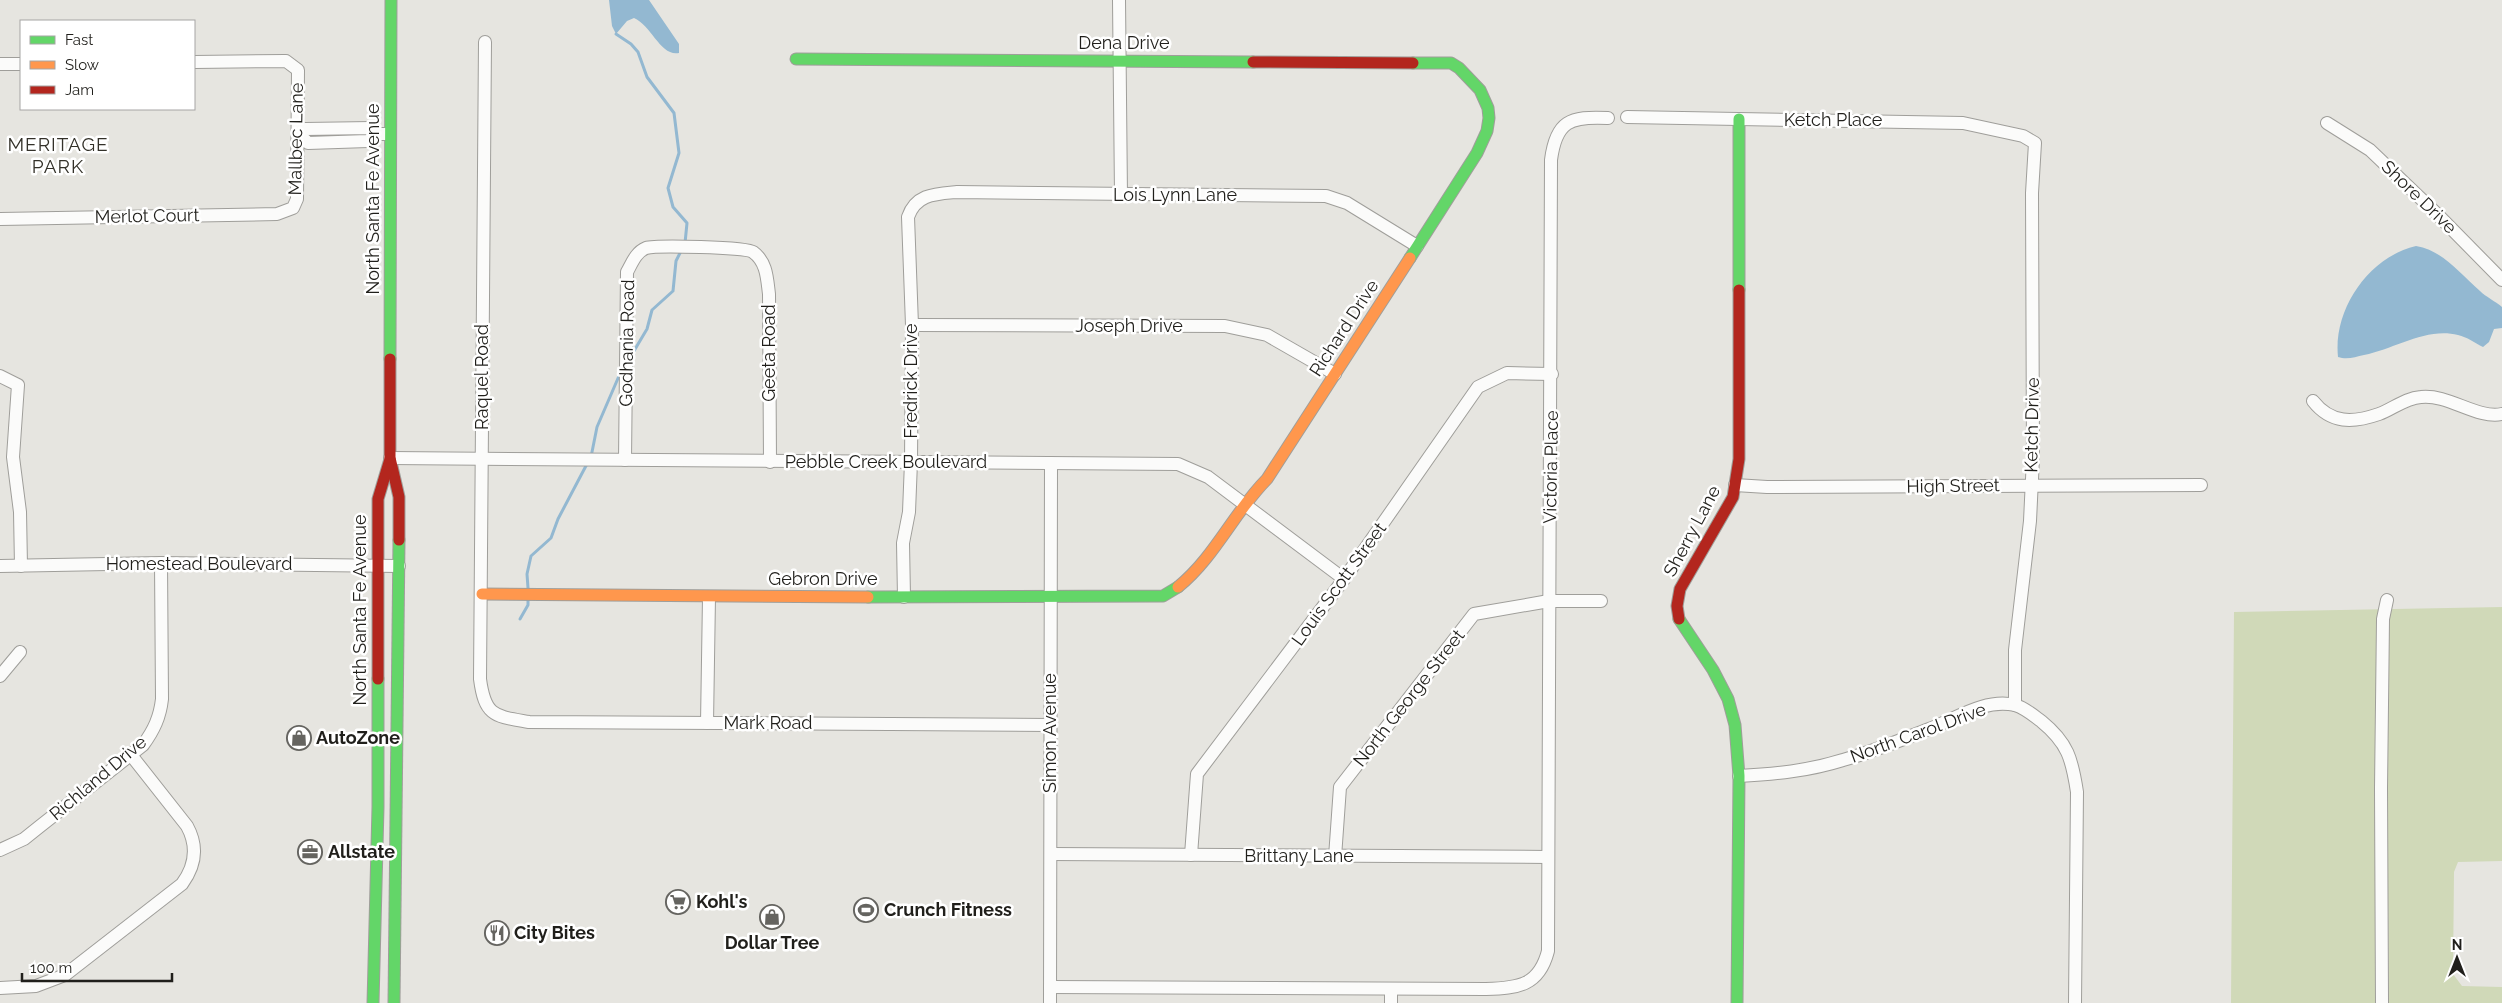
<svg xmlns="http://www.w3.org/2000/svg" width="2502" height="1003" viewBox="0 0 2502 1003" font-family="Raleway,sans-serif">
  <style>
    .green { fill: #d0d9b8 }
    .water { fill: #93b8d1 }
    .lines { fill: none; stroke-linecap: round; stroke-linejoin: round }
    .stream { stroke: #93b8d1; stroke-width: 3 }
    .street-casing { stroke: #9f9e9a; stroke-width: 14 }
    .fast-casing { stroke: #9f9e9a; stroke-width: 13 }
    .slow-casing { stroke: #9f9e9a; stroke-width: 13 }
    .jam-casing { stroke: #9f9e9a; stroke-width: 13 }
    .street { stroke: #fbfbfa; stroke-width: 12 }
    .fast { stroke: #63d668; stroke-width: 11 }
    .slow { stroke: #ff974d; stroke-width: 11 }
    .jam { stroke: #b3261e; stroke-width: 11 }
    .labels { text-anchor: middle; stroke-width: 5; stroke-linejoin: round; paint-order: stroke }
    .street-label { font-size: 18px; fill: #201f1b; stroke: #fff }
    .poi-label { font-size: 18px; font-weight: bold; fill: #201f1b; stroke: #fff; text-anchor: start }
    .neighbourhood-label { font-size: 19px; letter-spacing: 1px; fill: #333129; stroke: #fff }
  </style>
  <rect width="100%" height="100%" fill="#e6e5e0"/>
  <path class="green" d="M2502,607v254l-44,1 -4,10 -1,102 9,12 40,1v16h-113l-1,-115 -8,115h-149l3,-391z"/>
  <g class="water">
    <path d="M609,0h40l30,44v9c-18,4 -28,-28 -45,-35l-7,3 -11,13 -4,-8z"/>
    <path d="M2416,246c28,5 43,27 64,45 6,6 15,10 22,16v21l-8,1 -5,13 -6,5c-8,-4 -16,-10 -25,-12 -32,-8 -63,14 -94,20 -9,2 -17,5 -26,2 -5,-48 31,-100 78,-111z"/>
  </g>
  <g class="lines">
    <g class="stream">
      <path d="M616,34l15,10 7,8 9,25 27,36 5,40 -11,35 5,19 14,16 -2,20"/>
      <path d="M631,356l16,-27 5,-19 21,-19 3,-30 5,-10"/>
      <path d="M591,457l6,-30 25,-58"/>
      <path d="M528,588l-1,-14 4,-18 20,-18 7,-19 30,-57"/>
      <path d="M520,619l8,-14v-6"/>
    </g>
    <defs>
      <g id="street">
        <path d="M1119,0l2,195"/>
        <path d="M485,42l-5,637c5,38 15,37 49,43l521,3"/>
        <path d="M0,64h21"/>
        <path d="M1627,117l336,6 60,13 12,7 -3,50 1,265 -3,63 -15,129v55"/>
        <path d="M2327,123l43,27 67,64 65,66"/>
        <path d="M377,134l-9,7 -60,2 -9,-9 6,-5 66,-1 6,6h13"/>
        <path d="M0,219l277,-5 16,-6 4,-9 1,-129 -12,-9 -92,1"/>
        <path d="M912,325l313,1 42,9 68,39"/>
        <path d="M0,376l18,9 -5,72 7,55 1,54"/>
        <path d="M2313,401c18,23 40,22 66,13 14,-5 26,-16 42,-17 28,-3 55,22 81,17"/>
        <path d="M390,458l788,6 30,13 136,102"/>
        <path d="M625,460l2,-188c5,-9 9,-20 19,-24 10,-3 100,-1 107,4 14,10 14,27 16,42l1,168"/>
        <path d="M1735,485l32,2 434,-2"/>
        <path d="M0,566l161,-3 238,3"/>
        <path d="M904,597l-1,-54 6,-31 2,-50 1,-137 -4,-108c8,-23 27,-23 49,-25l369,4 21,7 70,43"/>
        <path d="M0,676l20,-24"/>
        <path d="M707,723l2,-126"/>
        <path d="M1739,776c36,-2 69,-5 104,-16 29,-8 58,-20 86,-31 26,-10 56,-31 86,-24 10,3 18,10 26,16 27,22 31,38 36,71l-2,211"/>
        <path d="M0,850l24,-11 15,-12 104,-82c11,-15 17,-28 19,-46l-1,-136"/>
        <path d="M1051,854l497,3"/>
        <path d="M1191,855l6,-81 147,-195 134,-192 29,-14 45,1"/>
        <path d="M1335,857l5,-70 134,-173 75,-13h52"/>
        <path d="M1050,987l436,2c32,-1 53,-3 62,-38l3,-791c5,-39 19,-44 57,-42"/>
        <path d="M0,988l36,-2 29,-11 117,-91c14,-19 16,-38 5,-58l-56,-71"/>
        <path d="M1050,1003l1,-540"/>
        <path d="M1391,1003v-13"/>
        <path d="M2382,1003l-1,-214 2,-170 4,-19"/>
      </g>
      <g id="fast">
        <path d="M796,59l457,3"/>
        <path d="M1739,119v171"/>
        <path d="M1410,258l67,-105 10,-22 2,-13 -1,-10 -8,-18 -21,-22 -8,-5h-38"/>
        <path d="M390,359l1,-359"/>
        <path d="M868,597l295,-1 15,-9"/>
        <path d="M1679,619l34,51 15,29 7,26 4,51 -2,227"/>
        <path d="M373,1003l5,-196v-128"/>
        <path d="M394,1003l5,-463"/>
      </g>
      <g id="slow">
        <path d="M1178,587c37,-30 56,-75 89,-108l143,-221"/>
        <path d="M482,594l386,3"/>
      </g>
      <g id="jam">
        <path d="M1253,62l160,1"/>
        <path d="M390,359v99l9,39v43"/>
        <path d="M1679,619l-2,-13 3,-17 53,-92 6,-38v-169"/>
        <path d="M378,679v-180l12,-40"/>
      </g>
    </defs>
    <use href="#street" class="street-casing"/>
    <use href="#fast" class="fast-casing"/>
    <use href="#slow" class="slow-casing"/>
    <use href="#jam" class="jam-casing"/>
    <use href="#street" class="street"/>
    <use href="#fast" class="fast"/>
    <use href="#slow" class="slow"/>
    <use href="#jam" class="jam"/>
  </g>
  <defs>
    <symbol id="shop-ring" viewBox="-11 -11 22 22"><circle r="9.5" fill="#fff" stroke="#656460" stroke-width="1.5"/><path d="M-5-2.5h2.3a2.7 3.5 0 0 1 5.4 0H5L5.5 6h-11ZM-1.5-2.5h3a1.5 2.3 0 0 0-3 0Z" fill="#656460"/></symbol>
    <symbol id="office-ring" viewBox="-11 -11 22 22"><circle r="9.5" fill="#fff" stroke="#656460" stroke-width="1.5"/><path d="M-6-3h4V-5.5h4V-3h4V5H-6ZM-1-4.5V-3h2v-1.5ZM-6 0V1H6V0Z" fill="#656460"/></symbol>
    <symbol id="supermarket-ring" viewBox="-11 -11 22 22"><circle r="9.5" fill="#fff" stroke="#656460" stroke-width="1.5"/><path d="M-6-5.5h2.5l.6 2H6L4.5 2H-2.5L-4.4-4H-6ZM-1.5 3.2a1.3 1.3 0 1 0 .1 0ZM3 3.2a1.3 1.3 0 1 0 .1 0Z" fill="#656460"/></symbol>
    <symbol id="stadium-ring" viewBox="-11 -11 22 22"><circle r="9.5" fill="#fff" stroke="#656460" stroke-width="1.5"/><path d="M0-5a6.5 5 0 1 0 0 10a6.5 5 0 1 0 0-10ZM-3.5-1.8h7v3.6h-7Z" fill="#656460"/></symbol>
    <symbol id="restaurant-ring" viewBox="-11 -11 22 22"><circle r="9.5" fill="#fff" stroke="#656460" stroke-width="1.5"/><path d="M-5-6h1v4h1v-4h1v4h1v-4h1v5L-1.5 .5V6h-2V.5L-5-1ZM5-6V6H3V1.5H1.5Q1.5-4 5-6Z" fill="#656460"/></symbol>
  </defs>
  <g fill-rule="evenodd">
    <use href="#shop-ring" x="285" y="724" width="28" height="28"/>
    <use href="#office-ring" x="296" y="838" width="28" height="28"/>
    <use href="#supermarket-ring" x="664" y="888" width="28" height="28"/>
    <use href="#stadium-ring" x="852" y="896" width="28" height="28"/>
    <use href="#shop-ring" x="758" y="903" width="28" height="28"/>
    <use href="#restaurant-ring" x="483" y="919" width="28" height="28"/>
  </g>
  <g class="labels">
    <g class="street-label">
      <text x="1124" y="49">Dena Drive</text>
      <text x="1833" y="126">Ketch Place</text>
      <text transform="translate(296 139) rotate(-89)" y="6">Mallbec Lane</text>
      <text x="1175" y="201">Lois Lynn Lane</text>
      <text transform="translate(2419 197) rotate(44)" y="6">Shore Drive</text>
      <text transform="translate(373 199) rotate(-90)" y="6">North Santa Fe Avenue</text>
      <text transform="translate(147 216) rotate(-1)" y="6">Merlot Court</text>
      <text x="1129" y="332">Joseph Drive</text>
      <text transform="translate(1344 328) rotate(-57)" y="6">Richard Drive</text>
      <text transform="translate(627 343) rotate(-89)" y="6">Godhania Road</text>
      <text transform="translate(769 353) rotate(-90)" y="6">Geeta Road</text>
      <text transform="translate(482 377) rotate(-90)" y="6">Raquel Road</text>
      <text transform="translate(911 381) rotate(-90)" y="6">Fredrick Drive</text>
      <text transform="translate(2032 425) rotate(-89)" y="6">Ketch Drive</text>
      <text x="886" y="468">Pebble Creek Boulevard</text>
      <text transform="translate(1551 467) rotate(-89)" y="6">Victoria Place</text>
      <text transform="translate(1953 486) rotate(-1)" y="6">High Street</text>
      <text transform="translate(1692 531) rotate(-62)" y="6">Sherry Lane</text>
      <text x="199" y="570">Homestead Boulevard</text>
      <text x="823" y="585">Gebron Drive</text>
      <text transform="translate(1339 584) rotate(-54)" y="6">Louis Scott Street</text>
      <text transform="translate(360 610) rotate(-90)" y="6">North Santa Fe Avenue</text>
      <text transform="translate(1409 698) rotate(-52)" y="6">North George Street</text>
      <text x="768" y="729">Mark Road</text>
      <text transform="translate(1050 733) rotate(-90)" y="6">Simon Avenue</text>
      <text transform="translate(1918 733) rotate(-20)" y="6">North Carol Drive</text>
      <text transform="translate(98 778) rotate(-40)" y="6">Richland Drive</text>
      <text x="1299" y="862">Brittany Lane</text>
    </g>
    <g class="poi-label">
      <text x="316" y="744">AutoZone</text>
      <text x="328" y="858">Allstate</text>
      <text x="696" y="908">Kohl's</text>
      <text x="884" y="916">Crunch Fitness</text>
      <text x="514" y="939">City Bites</text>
      <text x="772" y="949" text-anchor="middle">Dollar Tree</text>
    </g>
    <g class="neighbourhood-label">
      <text x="58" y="151">MERITAGE<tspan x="58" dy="22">PARK</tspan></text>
    </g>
  </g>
  <rect x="20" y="20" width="175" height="90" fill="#ffffff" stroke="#a6a5a4"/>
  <rect x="30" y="36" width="25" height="8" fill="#63d668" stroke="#a6a5a4"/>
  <text x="65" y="45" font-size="15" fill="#201f1b">Fast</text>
  <rect x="30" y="61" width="25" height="8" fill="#ff974d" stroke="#a6a5a4"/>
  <text x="65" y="70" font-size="15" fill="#201f1b">Slow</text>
  <rect x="30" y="86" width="25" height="8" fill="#b3261e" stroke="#a6a5a4"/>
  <text x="65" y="95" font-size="15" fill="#201f1b">Jam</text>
  <g transform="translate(2457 958)" stroke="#ffffff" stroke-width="4" paint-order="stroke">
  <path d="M0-4L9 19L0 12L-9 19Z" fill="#201f1b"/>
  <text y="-8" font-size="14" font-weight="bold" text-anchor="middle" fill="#201f1b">N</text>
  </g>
  <path d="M22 973v8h150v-8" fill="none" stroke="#201f1b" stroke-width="2.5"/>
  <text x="30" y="973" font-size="15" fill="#201f1b" stroke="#ffffff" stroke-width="4" paint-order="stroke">100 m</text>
</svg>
